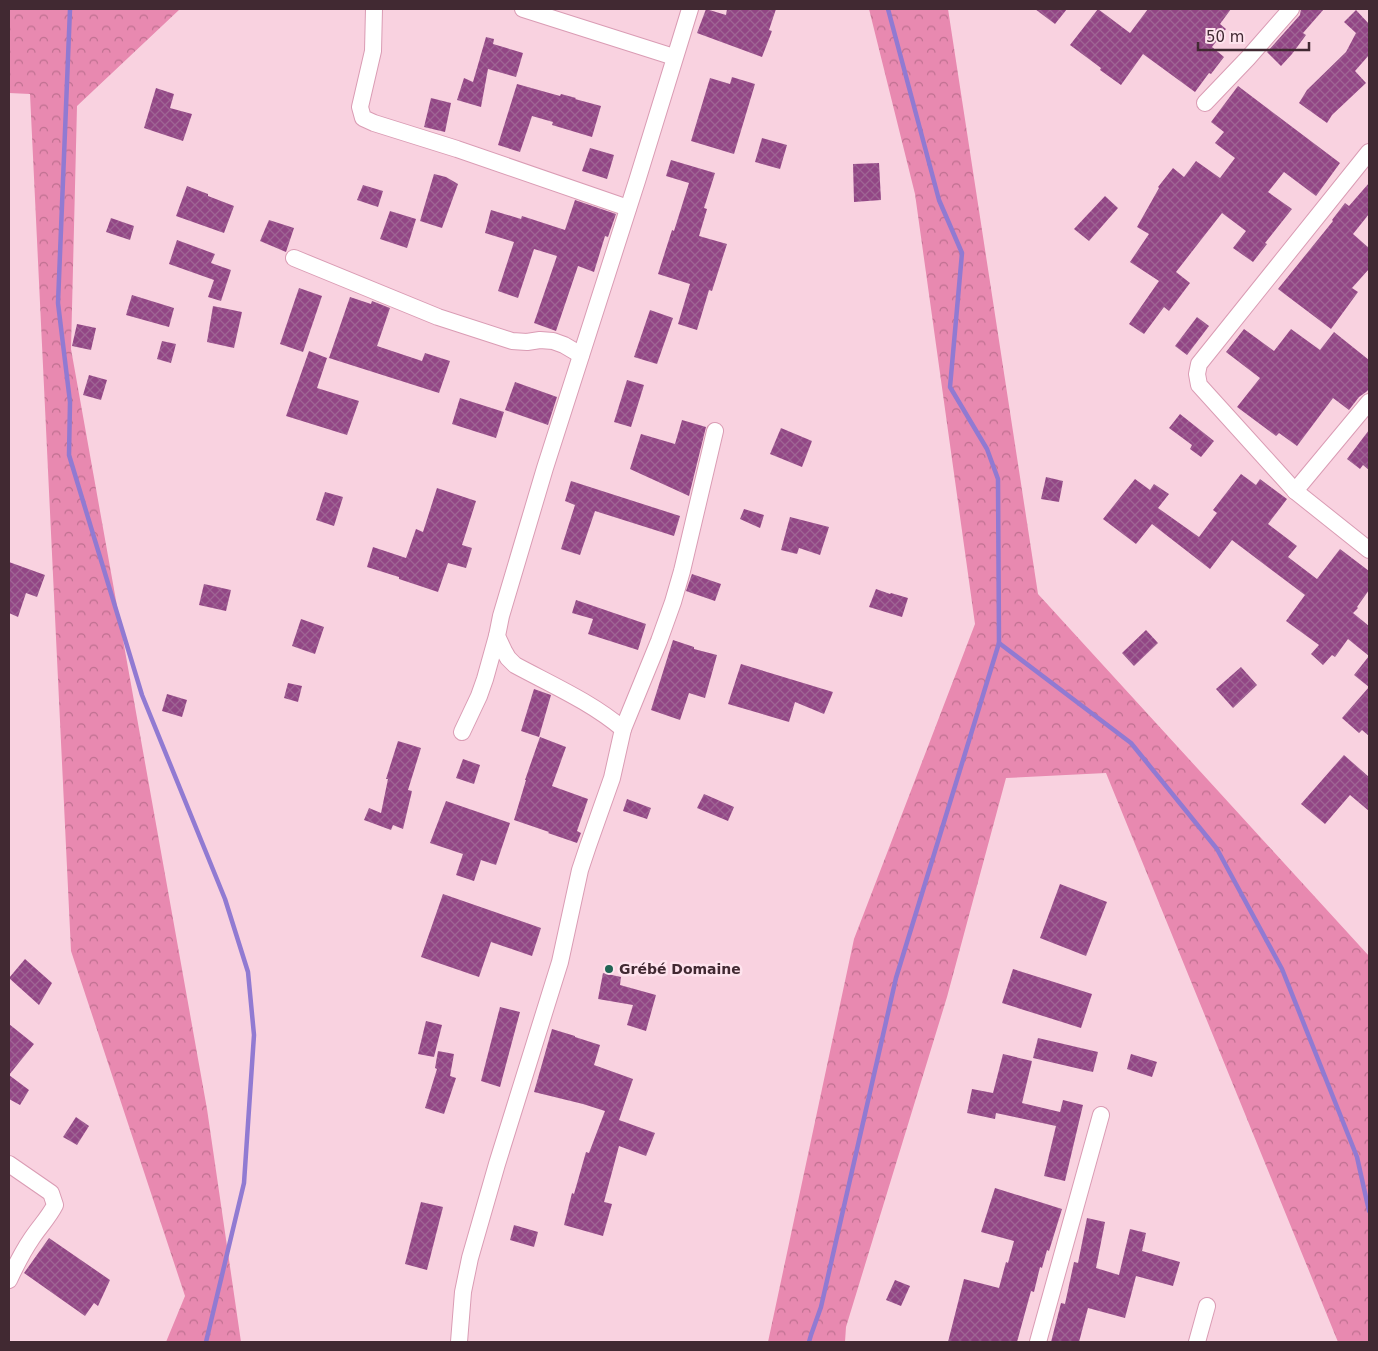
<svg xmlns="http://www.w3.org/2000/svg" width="1378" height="1351" viewBox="0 0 1378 1351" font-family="'DejaVu Sans',sans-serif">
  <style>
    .forest { fill: url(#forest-crowns) }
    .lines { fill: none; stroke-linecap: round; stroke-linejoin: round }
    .stream { stroke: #917ad2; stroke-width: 4.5 }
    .building { fill: url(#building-cross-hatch) }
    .minor-casing { stroke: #da9cb4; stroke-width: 18 }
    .minor { stroke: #fff; stroke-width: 16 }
    .poi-dot { fill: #216454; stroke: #fee3ed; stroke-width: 2 }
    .labels { text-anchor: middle; stroke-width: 5; stroke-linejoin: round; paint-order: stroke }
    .poi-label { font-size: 14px; font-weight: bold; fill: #412932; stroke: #fee3ed; text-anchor: start }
  </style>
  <defs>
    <pattern id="forest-crowns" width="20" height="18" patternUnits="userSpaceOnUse" patternTransform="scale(1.25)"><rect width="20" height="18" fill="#e889b0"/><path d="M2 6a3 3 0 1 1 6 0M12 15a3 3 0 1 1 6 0" fill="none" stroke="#be7090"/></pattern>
    <pattern id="building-cross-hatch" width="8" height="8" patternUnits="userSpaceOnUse" patternTransform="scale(1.25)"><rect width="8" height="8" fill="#924685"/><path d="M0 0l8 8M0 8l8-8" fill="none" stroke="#9f6494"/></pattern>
  </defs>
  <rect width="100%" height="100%" fill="#f9d2e0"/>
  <g class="forest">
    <path d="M9,9h171l-103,97 -6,243 136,760 34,233h-75l19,-46 -114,-345 -41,-857 -21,-1z"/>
    <path d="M869,9h79l90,585 331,362v386h-31l-232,-569 -100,5 -59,219 -101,330 -1,15h-77l86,-403 121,-315 -60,-430z"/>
  </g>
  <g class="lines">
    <g class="stream">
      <path d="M70,9l-12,294 12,99 -1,53 73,240 83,204 23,73 6,63 -10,148 -38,159"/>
      <path d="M999,643l132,100 86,106 65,120 75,188 12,54"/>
      <path d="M809,1342l2,-7 10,-28 75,-329 103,-335 -1,-164 -11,-30 -37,-62 12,-134 -23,-53 -51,-191"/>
    </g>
  </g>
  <g class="building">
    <path d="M706,9l20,6 1,-6h49l-7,21 3,1 -10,26 -65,-24z"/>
    <path d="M1035,9h32l-12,15z"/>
    <path d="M1098,9l32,24 18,-24h83l-11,15 6,5 -14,18 12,10 -13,17 -2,-1 -14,19 -52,-38 -22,31 -21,-15 1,-2 -31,-23z"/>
    <path d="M1301,9h23l-21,24 3,2 -14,19 -11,12 -14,-14 33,-37z"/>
    <path d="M1356,10l13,14v31l-14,16 11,12 -34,32 -5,8 -28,-20 8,-13 39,-38 10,-19 -12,-11z"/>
    <path d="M486,37l8,2 -1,5 30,9 -7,24 -28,-8 -7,38 -24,-7 7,-22 9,4z"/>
    <path d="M732,77l23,7 -21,70 -43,-13 19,-63 20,6z"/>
    <path d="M517,84l43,12 1,-2 15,4 -1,1 26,7 -9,31 -40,-12 1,-3 -21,-6 -12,36 -22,-7z"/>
    <path d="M1238,86l102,77 -24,33 -32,-24 -16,20 24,17 -27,34 2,1 -14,18 -20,-14 13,-17 -24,-18 -46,59 14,11 -21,28 -5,-4 -20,27 -15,-10 30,-43 -29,-19 19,-28 -12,-7 22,-39 -1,-1 15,-19 11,9 12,-16 24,17 15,-20 -20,-15 9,-11 -13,-10z"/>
    <path d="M156,88l18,6 -4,14 22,6 -9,27 -39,-13z"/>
    <path d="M431,98l20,5 -6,29 -21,-5z"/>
    <path d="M762,138l25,7 -7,24 -25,-7z"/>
    <path d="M590,148l24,7 -7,24 -25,-8z"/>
    <path d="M671,160l44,13 -11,35 3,1 -8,27 28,8 -15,47 -3,-1 -12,40 -19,-6 12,-40 -32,-10 14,-44 2,1 15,-48 -23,-7z"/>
    <path d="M879,163l2,37 -27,2 -1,-38z"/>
    <path d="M434,174l12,3 12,7 -16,44 -22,-7z"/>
    <path d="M1369,183v31l-16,20 16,14v21l-17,19 6,4 -27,37 -53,-40 55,-68 -1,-1 13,-17 4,3z"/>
    <path d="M363,185l20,6 -5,16 -21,-7z"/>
    <path d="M187,186l21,8v2l26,10 -10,27 -48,-17z"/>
    <path d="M1105,196l13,12 -29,33 -15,-12z"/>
    <path d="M575,200l41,14 -8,23 -3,-1 -11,36 -16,-6 -22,65 -22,-8 23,-67 -23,-7 -16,49 -20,-7 16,-49 -29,-9 6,-23 30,9 1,-3 43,14z"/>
    <path d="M390,211l26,8 -9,29 -27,-9z"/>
    <path d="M111,218l23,8 -4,14 -24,-8z"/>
    <path d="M269,220l25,8 -8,24 -26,-11z"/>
    <path d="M177,240l38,14 -4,9 20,7 -10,31 -13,-4 6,-17 -45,-16z"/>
    <path d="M299,288l23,8 -19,56 -23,-8z"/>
    <path d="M132,295l42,13 -5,19 -43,-12z"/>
    <path d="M350,297l21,7 1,-3 18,7 -13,38 45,15 3,-8 25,8 -11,32 -110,-35z"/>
    <path d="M213,306l29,6 -8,36 -27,-6z"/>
    <path d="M650,310l23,8 -16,46 -23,-7z"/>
    <path d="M1197,317l12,9 -22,29 -12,-9z"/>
    <path d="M77,324l19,4 -5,22 -19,-4z"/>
    <path d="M1244,329l30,22 17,-22 29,21 14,-18 35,28v29l-3,3 -7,5 -10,13 -16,-12 -36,48 -18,-13 -3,3 -39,-29 23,-29 -34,-26z"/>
    <path d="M162,341l14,3 -5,19 -14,-4z"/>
    <path d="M309,351l18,7 -10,30 42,13 -12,34 -61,-19z"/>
    <path d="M89,375l18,5 -6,20 -18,-5z"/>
    <path d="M627,380l17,5 -13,42 -17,-5z"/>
    <path d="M515,382l42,15 -9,28 -43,-15z"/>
    <path d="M460,398l44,14 -8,26 -44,-14z"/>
    <path d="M1180,414l34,27 -13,16 -11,-8 2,-4 -23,-17z"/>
    <path d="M682,420l24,7 -17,69 -59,-27 11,-35 34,10z"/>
    <path d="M781,428l31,13 -10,26 -32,-13z"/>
    <path d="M1369,430v40l-6,-5 -3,4 -13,-10z"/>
    <path d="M1241,474l15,11 4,-6 27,20 -19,25 29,22 -9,11 29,22 23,-30 29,22v19l-12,17 1,1 -5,5 16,13v110l-7,-6 -3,3 -17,-15 27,-31 -15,-12 15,-19 -21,-17 -13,18 -3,-2 -9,10 -12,-11 8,-9 -33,-24 19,-26 -73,-55 -22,29 -58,-45 -16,20 -33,-25 32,-40 15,11 4,-6 15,10 -11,14 41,29 18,-24 -4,-3z"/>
    <path d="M1046,477l17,4 -4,21 -18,-3z"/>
    <path d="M571,481l109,35 -6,20 -79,-25 -15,44 -19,-6 14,-44 -10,-4z"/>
    <path d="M437,488l39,13 -14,44 10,3 -6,20 -18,-5 -10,29 -39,-13v-2l-32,-10 6,-20 33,11 10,-29 7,3z"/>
    <path d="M325,492l18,5 -9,29 -18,-6z"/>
    <path d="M744,509l20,6 -4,13 -20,-9z"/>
    <path d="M790,517l39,10 -9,28 -21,-7 -2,6 -16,-4z"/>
    <path d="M9,562l36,13 -8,22 -11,-4 -8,24 -9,-4z"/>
    <path d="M692,574l29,10 -6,17 -29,-10z"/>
    <path d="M204,584l27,6 -5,21 -27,-6z"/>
    <path d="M876,589l14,5 1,-1 17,5 -6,19 -33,-10z"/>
    <path d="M576,600l70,24 -8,26 -50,-16 5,-15 -21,-6z"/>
    <path d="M301,619l23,8 -9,27 -23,-8z"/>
    <path d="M1146,630l12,13 -24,23 -12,-13z"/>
    <path d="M673,640l21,7v2l23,6 -12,43 -16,-5 -9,27 -29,-10z"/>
    <path d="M741,664l92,28 -9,22 -29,-12 -6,20 -61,-18z"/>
    <path d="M1241,667l16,18 -24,23 -17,-19z"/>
    <path d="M288,683l14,3 -4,16 -14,-4z"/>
    <path d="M534,689l17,6 -12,42 -18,-6z"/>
    <path d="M167,694l20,6 -5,17 -20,-6z"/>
    <path d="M540,737l26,10 -14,39 36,13 -11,32 4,2 -4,10 -29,-10 1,-1 -35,-12 12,-40h-1z"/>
    <path d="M398,741l23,7 -13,42 4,1 -9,38 -10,-4 -2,5 -27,-10 5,-12 12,5 7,-34h-2z"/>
    <path d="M1344,755l25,22v34l-19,-16 -25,29 -24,-20z"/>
    <path d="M463,759l17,6 -6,19 -18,-6z"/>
    <path d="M704,794l30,13 -6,14 -31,-13z"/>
    <path d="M627,799l24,9 -4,11 -24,-8z"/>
    <path d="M446,801l64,22 -14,42 -15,-5 -7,21 -18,-6 7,-21 -33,-11z"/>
    <path d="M1060,884l47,18 -21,54 -46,-18z"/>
    <path d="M443,894l98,34 -9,28 -41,-14 -12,35 -58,-20z"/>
    <path d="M25,959l27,24 -13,22 -30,-27z"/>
    <path d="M1013,969l79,25 -11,34 -79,-25z"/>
    <path d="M603,973l18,4 -1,8 36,10 -10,36 -19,-6 6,-20 -35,-6z"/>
    <path d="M500,1007l20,5 -20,75 -19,-6z"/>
    <path d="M426,1021l16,4 -8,32 -16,-3z"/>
    <path d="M9,1024l25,20 -25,31 20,15 -9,15 -11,-6z"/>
    <path d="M552,1029l23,7v1l25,8 -6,20 39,14 -14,41 36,13 -9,23 -27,-10 -15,56 8,2 -9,32 -39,-11 8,-32 2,1 12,-42 3,1 16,-42 -22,-7 -49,-12z"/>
    <path d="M1038,1038l60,14 -5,20 -60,-14z"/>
    <path d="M438,1051l16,3 -4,22 6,2 -12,36 -19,-6 12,-39 -2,-1z"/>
    <path d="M1003,1054l29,7 -10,42 38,9 3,-12 20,5 -18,76 -21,-5 12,-50 -60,-13 -1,6 -28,-6 5,-24 21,4z"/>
    <path d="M1131,1054l26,8 -5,15 -25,-8z"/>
    <path d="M76,1117l13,9 -12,19 -14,-8z"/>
    <path d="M995,1188l67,21 -13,42 -2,-1 -5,18 -2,-1 -6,25 -3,-1 -14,51h-69l16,-63 35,9 7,-26 2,1 6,-22 -33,-9z"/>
    <path d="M421,1202l22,5 -16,63 -22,-6z"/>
    <path d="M1087,1218l18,4 -9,46 23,7 11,-46 16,4 -4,18 38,11 -7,24 -37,-10 -11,42 -37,-10 -9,34h-28l10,-39 4,1 9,-42 4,1z"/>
    <path d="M514,1225l24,7 -4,15 -24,-7z"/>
    <path d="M49,1238l61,42 -12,26 -4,-3 -9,13 -61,-43z"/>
    <path d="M895,1280l15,6 -9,20 -15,-6z"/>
  </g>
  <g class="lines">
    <defs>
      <g id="minor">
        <path d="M374,9l-1,42 -13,56 3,11 11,5 83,26 171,59"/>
        <path d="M523,9l151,48"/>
        <path d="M1205,103l43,-45 43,-49"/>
        <path d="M1369,152l-170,212 -2,10 2,11 96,106 74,59"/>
        <path d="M294,258l144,59 74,24 15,1 13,-2 13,1 11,4 17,10"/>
        <path d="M1295,491l74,-89"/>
        <path d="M623,729l36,-88 14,-39 9,-31 33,-140"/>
        <path d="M462,732l17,-36 6,-17 12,-43"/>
        <path d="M9,1164l42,29 4,12c-6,12 -15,21 -23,33 -9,13 -16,27 -23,42"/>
        <path d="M459,1342l4,-50 7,-34 27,-94 63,-202 20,-92 8,-24 24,-68 11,-49c-32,-27 -71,-44 -108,-64l-7,-7 -4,-7 -7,-15 4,-20 44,-148 92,-287 53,-172"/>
        <path d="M1038,1342l63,-227"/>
        <path d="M1197,1342l10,-36"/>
      </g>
    </defs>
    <use href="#minor" class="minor-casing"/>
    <use href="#minor" class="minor"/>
  </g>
  <circle class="poi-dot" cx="609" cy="969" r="5"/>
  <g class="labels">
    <g class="poi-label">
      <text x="619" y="974">Grébé Domaine</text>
    </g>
  </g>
  <rect width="1378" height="1351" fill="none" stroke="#412932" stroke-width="20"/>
  <path d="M1198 42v8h111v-8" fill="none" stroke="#412932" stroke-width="2.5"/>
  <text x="1206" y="42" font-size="15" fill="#412932" stroke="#fee3ed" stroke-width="4" paint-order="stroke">50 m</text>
</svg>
